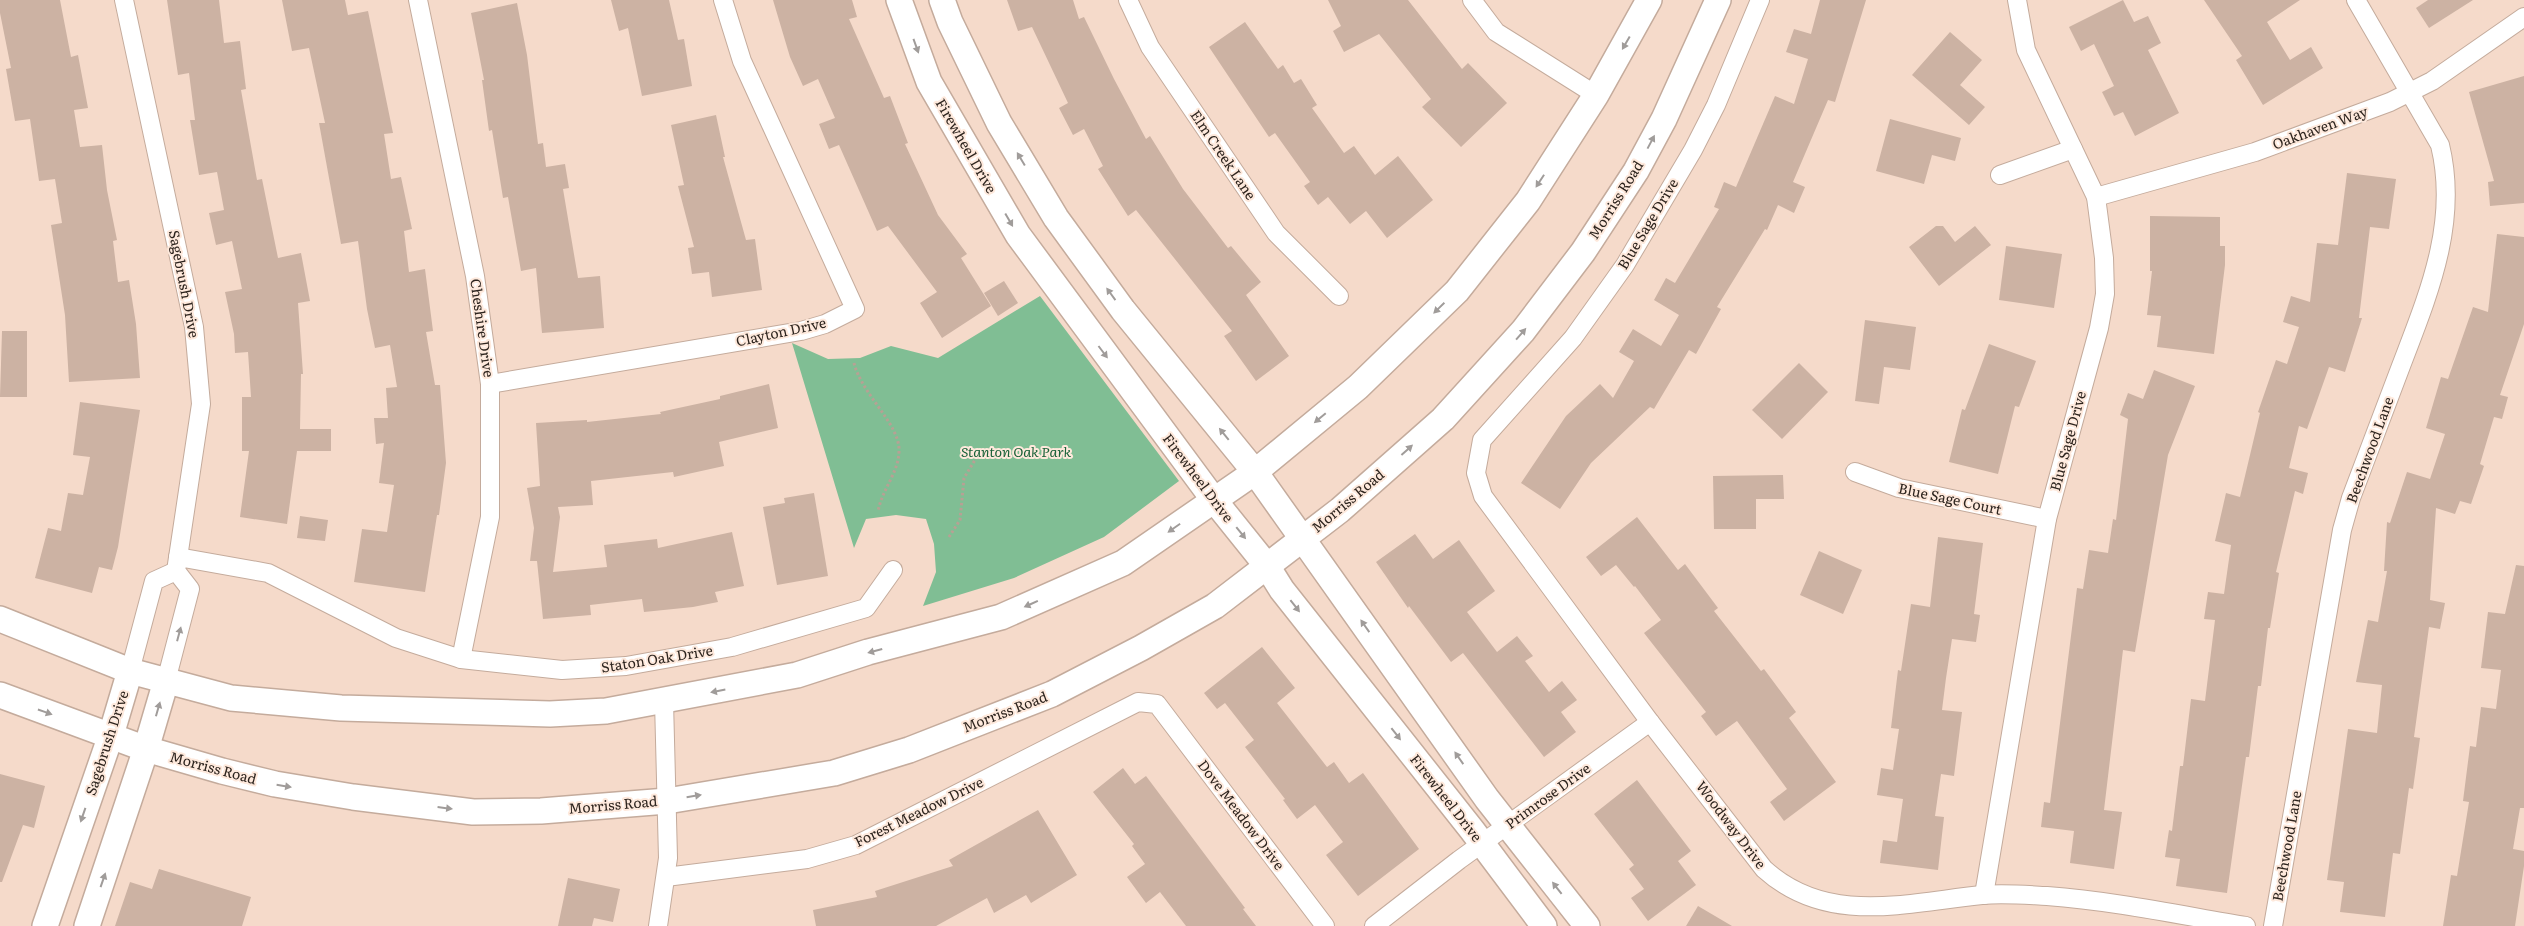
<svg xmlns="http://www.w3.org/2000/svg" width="2524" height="926" viewBox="0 0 2524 926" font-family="Literata,serif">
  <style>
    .green { fill: #80be94 }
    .building { fill: #ccb2a3 }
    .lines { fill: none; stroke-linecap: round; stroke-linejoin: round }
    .street-casing { stroke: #c4ab9c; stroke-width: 20 }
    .secondary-casing { stroke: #c4ab9c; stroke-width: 28 }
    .path { stroke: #b7a194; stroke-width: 3; stroke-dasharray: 2.5 2.5; stroke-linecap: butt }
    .street { stroke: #fff; stroke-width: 18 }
    .secondary { stroke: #fff; stroke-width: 25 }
    .oneway { fill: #a09c9a }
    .labels { text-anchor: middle; stroke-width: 4; stroke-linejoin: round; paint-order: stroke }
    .street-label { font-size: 14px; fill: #2d241e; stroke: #fee9dc }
    .park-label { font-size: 14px; font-style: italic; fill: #196138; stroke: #fee9dc }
  </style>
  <rect width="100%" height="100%" fill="#f5daca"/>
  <path class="green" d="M1040,296l139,185 -75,56 -90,41 -91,28 13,-34 -2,-28 -8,-25 -30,-4 -30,4 -12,29 -62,-205 36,16 32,-1 31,-12 47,12z"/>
  <g class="building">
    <path d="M0,0h60l11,57 7,-2 10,53 -14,2 6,37 22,-2 5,45 10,50 -4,1 5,41 11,-2 7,44 4,54 -71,4 -4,-67 -14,-90 11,-2 -7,-44 -16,2 -9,-62 -15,2 -9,-52 5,-1 -11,-55z"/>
    <path d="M167,0h52l5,43 16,-2 6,48 -5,1 16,90 5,-1 16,79 23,-5 9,48 -12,2 5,71h-2l-1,55h31v22h-34l-10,73 -47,-7 9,-66h-7v-54h9l-3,-45 -13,1 -1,-19 -9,-42 17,-3 -10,-48 -16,4 -7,-32 15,-3 -7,-38 -18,3 -9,-55h5l-6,-47 -11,2z"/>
    <path d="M282,0h63l3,15 20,-4 25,122 -9,1 7,45 10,-2 11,52 -8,2 5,41 16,-3 8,62 -7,1 9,53h5l6,78 -7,52h-2l-12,77 -71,-10 8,-53 25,3 7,-47 -15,-2 5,-40 -8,1 -2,-26h14l-2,-30 11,-1 -7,-42 -15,3 -8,-39 -9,-68 -17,3 -22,-121h6l-16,-75 -17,3z"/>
    <path d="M611,0h58l9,40 6,-1 8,47 -50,10 -14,-68 -9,3z"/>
    <path d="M773,0h79l5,17 -8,2 35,79 6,-2 18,47 -3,1 33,71 29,39 -6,4 30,48 -49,32 -22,-35 17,-11 -49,-66 -11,5 -38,-86 -10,4 -10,-25 16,-6 -17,-39 -15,7 -13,-29z"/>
    <path d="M1007,0h66l6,19 5,-2 30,62 32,60 4,-3 33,53 45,59 3,-2 30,36 -15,13 43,61 -33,25 -32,-45 8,-5 -96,-121 -8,6 -30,-47 5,-3 -19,-37 -11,6 -14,-27 9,-5 -36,-76 -14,4z"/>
    <path d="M1328,0h80l54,69 6,-6 39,40 -46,44 -39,-40 9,-8 -52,-65 -35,18 -11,-21 8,-5z"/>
    <path d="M1820,0h46l-31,102 -7,-2 -35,82 12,5 -11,26 -16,-8 -11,25 -2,-1 -48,78 4,2 -25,45 -7,-4 -35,59 -4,-2 -59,56 -31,46 -39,-26 45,-67 34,-32 13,14 21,-37 -15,-9 14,-23 28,17 18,-31 -25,-15 12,-22 9,5 44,-74 -5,-2 10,-25 12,5 39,-91 19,8 14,-45 -22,-7 8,-23 17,5z"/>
    <path d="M2123,0l11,22 14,-6 13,27 -13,7 31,63 -44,23 -12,-24 -9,4 -12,-24 12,-6 -20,-42 -13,7 -12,-24z"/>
    <path d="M2204,0h96l-33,22 23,38 21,-13 12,21 -60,37 -27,-45 6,-4z"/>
    <path d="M2428,0h45l-44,28 -13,-20z"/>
    <path d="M517,3l10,52 11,89 5,-1 3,24 19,-3 4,24 -6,1 15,89 22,-2 4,52 -62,5 -6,-65 -15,3 -13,-74 -5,1 -11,-68 -3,1 -7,-51h2l-13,-67z"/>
    <path d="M1245,22l33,47 5,-4 11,18 7,-4 16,26 -5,3 32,45 10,-7 21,29 23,-19 35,44 -46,38 -21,-27 -16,13 -22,-27 -10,8 -14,-19 6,-4 -35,-49 -6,4 -60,-90z"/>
    <path d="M1950,32l32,28 -22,25 25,22 -16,18 -57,-50z"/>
    <path d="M2524,76v127l-34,3 -2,-24 6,-1 -25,-89z"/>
    <path d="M716,115l9,42h-2l23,83 9,-1 7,51 -50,7 -3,-25 -17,2 -4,-26 6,-1 -16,-61 6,-1 -13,-60z"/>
    <path d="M1890,119l71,19 -6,23 -23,-6 -8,29 -48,-13z"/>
    <path d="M2347,173l49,6 -7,50 -19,-2 -11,91h3l-17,54 -16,-5 -22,62 -8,-3 -10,42 19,5 -5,21 -8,-3 -19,81 3,1 -9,55h-2l-7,58h-3l-9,71h-3l-19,136 -51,-7 4,-27 -15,-2 4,-27 3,1 8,-65h3l8,-67 14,2 10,-81 -11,-1 4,-27 16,2 7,-49 -16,-4 11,-48 14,4 20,-84 -2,-1 18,-52 11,4 12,-37 -16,-5 8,-26 19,6 7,-59 21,2z"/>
    <path d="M2150,216l70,1v29h5v19l-11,89 -57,-7 4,-31 -14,-1 5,-44h-2z"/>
    <path d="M1936,226h7l12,16 20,-16 16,19 -52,41 -30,-39z"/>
    <path d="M2497,234l27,3v87l-24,71 8,2 -6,22 -8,-2 -14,47 4,2 -13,38 -11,-3 -5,13 -19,-6 -6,92 15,3 -5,26 -11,-2 -15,110 6,1 -7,51 -4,-1 -9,66 -7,-1 -8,64 -45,-5 4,-30 -17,-2 21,-151 29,4 5,-48 -26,-3 12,-62 10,2 9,-51h-3l3,-49 3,1 17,-51 23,7 15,-45 -19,-6 15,-51 7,2 25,-72 15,5z"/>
    <path d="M2006,246l56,8 -8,54 -55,-8z"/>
    <path d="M1004,281l14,22 -20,13 -14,-23z"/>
    <path d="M1865,320l51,7 -6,43 -26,-3 -5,37 -24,-3z"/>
    <path d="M2,331h25v66h-27z"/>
    <path d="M1989,344l47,17 -17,46 -4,-1 -17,68 -49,-12 13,-53 3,1z"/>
    <path d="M1799,363l29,29 -46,47 -30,-29z"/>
    <path d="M2154,370l41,16 -27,69 -33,197 -12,-2 -19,160 18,2 -8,57 -44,-6 4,-32 -33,-4 3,-25 6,1 27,-215 6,1 6,-39 19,3 5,-34 3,1 12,-101 -8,-4 8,-22 15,6z"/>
    <path d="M769,384l9,44 -59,14 5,24 -50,11 -1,-5 -82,9 2,24 -35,2 2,10 -7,55 54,-5 -3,-22 53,-6 1,9 74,-16 12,54 -29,6 3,10 -25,5 -49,5 -2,-13 -52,6 1,10 -48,4 -6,-58h-7l4,-33 -7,-40 13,-2 -4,-63 51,-3v2l74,-8 -1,-2 60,-13v-3z"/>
    <path d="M80,402l60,8 -22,137 -6,23 -13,-3 -7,26 -57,-15 13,-50 13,3 7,-38 15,2 7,-38 -17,-2z"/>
    <path d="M1783,475l1,24h-28v30h-42l-1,-53z"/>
    <path d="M814,493l14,83 -51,9 -14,-78 22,-4 -1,-5z"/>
    <path d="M300,516l28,4 -3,21 -28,-3z"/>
    <path d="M1637,517l41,53 7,-6 33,44 -4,3 47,60 3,-2 32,43 -7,6 47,64 -52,39 -14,-19 17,-13 -50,-68 -21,15 -15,-20 5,-4 -62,-79 17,-13 -26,-34 -1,1 -18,-22 -15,11 -15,-19z"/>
    <path d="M1415,534l18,25 26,-19 36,51 -28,21 30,40 20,-16 16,20 -8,5 24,31 13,-11 15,19 -16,12 15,20 -32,25 -81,-104 -12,9 -42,-56 -1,2 -32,-46z"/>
    <path d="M1938,537l45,6 -9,71 6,1 -4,27 -24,-3 -6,39 -4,32 20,2 -8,64 -13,-2 -6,42 9,1 -6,53 -58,-7 3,-23 14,2 6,-43 -26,-4 4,-27 12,2 6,-41 -8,-1 7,-58 3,1 10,-67 19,3z"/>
    <path d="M1819,551l43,19 -19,44 -43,-19z"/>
    <path d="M2516,565l8,1v242h-4l-7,41 11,2v15l-9,60h-72l8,-51 6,1 12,-74 -6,-1 7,-55 6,1 5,-40 15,2 5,-39 -20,-2 7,-56 17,2z"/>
    <path d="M1262,647l33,41 -18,15 50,64 7,-5 15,21 14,-10 56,76 -61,47 -32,-41 17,-13 -28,-37 -18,14 -14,-19 2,-1 -40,-52 9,-7 -29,-37 -8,6 -13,-16z"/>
    <path d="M1123,768l12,16 11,-8 99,132 -2,1 13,17h-70l-26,-34 -14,11 -19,-26 18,-13 -13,-18 2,-2 -41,-52z"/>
    <path d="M0,774l45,12 -11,42 -11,-3 -21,57h-2z"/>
    <path d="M1637,780l54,71 -13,10 18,24 -48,36 -17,-23 13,-9 -15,-20 5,-4 -40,-51z"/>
    <path d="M1038,810l39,65 -46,28 -5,-8 -32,18 -7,-15 -51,28h-120l-3,-16 64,-13 -2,-6 78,-25 -4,-6z"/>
    <path d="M159,869l92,28 -9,29h-127l15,-44 22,7z"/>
    <path d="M568,878l52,11 -7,33 -19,-4 -2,8h-34z"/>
    <path d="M1698,906l34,20h-46z"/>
  </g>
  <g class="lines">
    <defs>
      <g id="street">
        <path d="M124,0l70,327 7,77 -25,167 14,18 -24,92"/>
        <path d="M418,0l57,276 15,108v133l-29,142"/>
        <path d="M1128,0l22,47 126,186 63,63"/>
        <path d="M1472,0l24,32 100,63"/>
        <path d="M1760,0l-44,105 -23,45 -68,115 -52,73 -91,102 -6,33 7,23 167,226 114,147c63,57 141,34 218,26 21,-2 44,0 65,1 67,5 133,19 199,30"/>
        <path d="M2000,175l73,-26"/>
        <path d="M2096,197l159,-45 135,-50 42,-21 92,-64"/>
        <path d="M490,384l311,-53 24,-7 30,-15 -113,-248 -19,-61"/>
        <path d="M1855,472l44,16 148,31"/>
        <path d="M178,557l90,16 128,65 65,21 101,11 64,-4 106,-19 134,-39 27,-38"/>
        <path d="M130,671l24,-90 22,-10"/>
        <path d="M666,877l141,-18 49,-14 282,-143 19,2 168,222"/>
        <path d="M1984,895l63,-376 52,-191 6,-34 -1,-36 -8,-61 -70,-147 -9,-50"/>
        <path d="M658,926l10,-68 -4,-157"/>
        <path d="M1374,926l85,-66 191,-138"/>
        <path d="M2273,926l69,-396 9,-32c17,-44 33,-88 50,-132 27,-71 58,-143 39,-221l-84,-145"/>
      </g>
      <g id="secondary">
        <path d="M899,0l30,82 89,153 196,265 53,66 15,24 190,240 72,96"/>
        <path d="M942,0l8,22 49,101 57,95 67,92 132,162 232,327 100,127"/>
        <path d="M0,619l130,52 101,27 110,10 209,6 56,-3 191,-36 71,-23 133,-35 122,-54 132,-91 103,-85 99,-96 71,-90 68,-106 53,-95"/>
        <path d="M0,695l146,54 76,22 53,13 78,13 120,15 68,-1 126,-10 167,-28 75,-23 143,-56 89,-46 74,-42 125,-96 103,-91 80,-88 60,-79 53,-81 28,-52 54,-119"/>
        <path d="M45,926l66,-191 19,-64"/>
        <path d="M87,926l59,-177 20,-68"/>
      </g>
    </defs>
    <use href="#street" class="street-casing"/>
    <use href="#secondary" class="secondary-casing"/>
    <g class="path">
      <path d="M854,363c8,32 46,61 45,88 0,21 -18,40 -21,61"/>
      <path d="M949,537l11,-17 4,-42 14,-23"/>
    </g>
    <use href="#street" class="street"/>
    <use href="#secondary" class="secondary"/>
  </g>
  <defs><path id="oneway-solid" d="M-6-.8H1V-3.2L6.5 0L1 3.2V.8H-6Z" transform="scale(1.25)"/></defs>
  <g class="oneway">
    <use href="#oneway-solid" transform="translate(1626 43) rotate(120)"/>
    <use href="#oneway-solid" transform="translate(916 46) rotate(70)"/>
    <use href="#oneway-solid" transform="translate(1651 142) rotate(-62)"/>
    <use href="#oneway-solid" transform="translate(1021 159) rotate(-121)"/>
    <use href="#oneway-solid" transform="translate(1540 181) rotate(123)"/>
    <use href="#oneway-solid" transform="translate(1009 220) rotate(60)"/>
    <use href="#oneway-solid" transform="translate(1111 294) rotate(-126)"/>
    <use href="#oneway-solid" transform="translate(1439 308) rotate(136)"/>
    <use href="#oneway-solid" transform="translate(1521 334) rotate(-49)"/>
    <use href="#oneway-solid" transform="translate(1103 352) rotate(53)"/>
    <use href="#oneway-solid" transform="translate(1320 418) rotate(140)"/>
    <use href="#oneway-solid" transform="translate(1224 434) rotate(-129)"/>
    <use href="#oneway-solid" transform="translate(1407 450) rotate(-42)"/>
    <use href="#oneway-solid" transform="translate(1174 528) rotate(145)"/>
    <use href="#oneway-solid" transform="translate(1241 533) rotate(51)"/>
    <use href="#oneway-solid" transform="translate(1031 604) rotate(156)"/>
    <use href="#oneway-solid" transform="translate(1295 606) rotate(52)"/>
    <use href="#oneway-solid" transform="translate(1365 626) rotate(-125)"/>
    <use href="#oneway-solid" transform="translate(179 634) rotate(-75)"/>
    <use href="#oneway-solid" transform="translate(875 651) rotate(165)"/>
    <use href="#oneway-solid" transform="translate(718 691) rotate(169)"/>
    <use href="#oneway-solid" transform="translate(158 709) rotate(-74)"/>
    <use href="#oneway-solid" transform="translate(45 712) rotate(19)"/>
    <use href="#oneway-solid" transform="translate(1396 734) rotate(52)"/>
    <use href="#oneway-solid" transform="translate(1459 758) rotate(-125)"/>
    <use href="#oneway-solid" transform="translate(284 786) rotate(9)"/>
    <use href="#oneway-solid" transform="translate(694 796) rotate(-9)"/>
    <use href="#oneway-solid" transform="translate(445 808) rotate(7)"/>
    <use href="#oneway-solid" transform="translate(83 815) rotate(109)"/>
    <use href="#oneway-solid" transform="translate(103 880) rotate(-71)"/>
    <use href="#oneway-solid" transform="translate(1557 888) rotate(-128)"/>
  </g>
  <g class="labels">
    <g class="street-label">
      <text transform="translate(2320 128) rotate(-20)" y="5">Oakhaven Way</text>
      <text transform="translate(966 146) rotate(60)" y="5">Firewheel Drive</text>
      <text transform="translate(1223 155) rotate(56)" y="5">Elm Creek Lane</text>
      <text transform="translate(1616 200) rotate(-58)" y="5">Morriss Road</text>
      <text transform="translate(1648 224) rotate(-59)" y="5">Blue Sage Drive</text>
      <text transform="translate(184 284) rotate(79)" y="5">Sagebrush Drive</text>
      <text transform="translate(482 328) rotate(82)" y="5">Cheshire Drive</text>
      <text transform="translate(781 332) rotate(-12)" y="5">Clayton Drive</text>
      <text transform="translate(2068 441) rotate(-75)" y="5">Blue Sage Drive</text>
      <text transform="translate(2370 450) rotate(-70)" y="5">Beechwood Lane</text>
      <text transform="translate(1198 478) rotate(53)" y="5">Firewheel Drive</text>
      <text transform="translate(1950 499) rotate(12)" y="5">Blue Sage Court</text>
      <text transform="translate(1348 501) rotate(-40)" y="5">Morriss Road</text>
      <text transform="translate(657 659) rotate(-9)" y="5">Staton Oak Drive</text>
      <text transform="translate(1005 712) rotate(-21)" y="5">Morriss Road</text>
      <text transform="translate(107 743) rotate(-72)" y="5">Sagebrush Drive</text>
      <text transform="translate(213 768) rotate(15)" y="5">Morriss Road</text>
      <text transform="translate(1548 796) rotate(-36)" y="5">Primrose Drive</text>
      <text transform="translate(1446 798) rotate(52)" y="5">Firewheel Drive</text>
      <text transform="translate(613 805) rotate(-5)" y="5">Morriss Road</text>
      <text transform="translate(919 812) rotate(-26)" y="5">Forest Meadow Drive</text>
      <text transform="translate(1241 815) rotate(53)" y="5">Dove Meadow Drive</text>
      <text transform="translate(1731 825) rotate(53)" y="5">Woodway Drive</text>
      <text transform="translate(2287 846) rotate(-80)" y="5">Beechwood Lane</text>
    </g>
    <g class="park-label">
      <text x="1016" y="457">Stanton Oak Park</text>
    </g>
  </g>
</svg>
